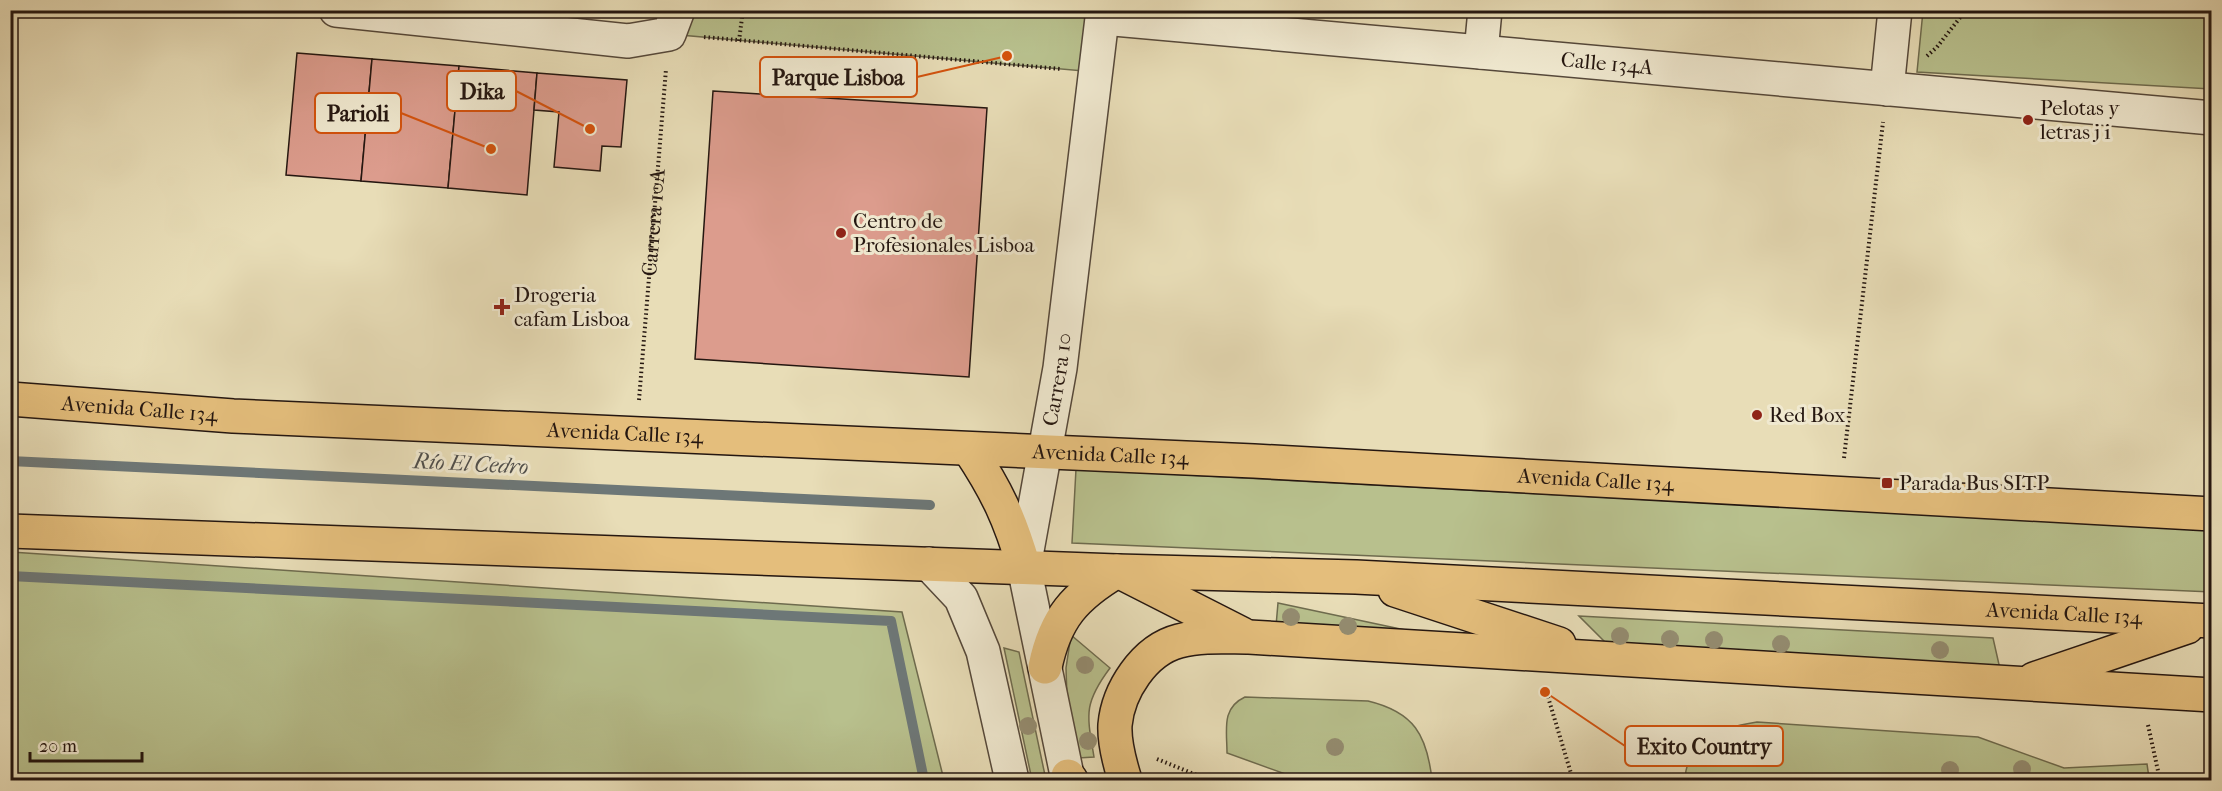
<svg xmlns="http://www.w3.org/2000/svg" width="2222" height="791" viewBox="0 0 2222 791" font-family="'IM FELL French Canon',serif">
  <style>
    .green { fill: #b8c08d; stroke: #6e6b4e; stroke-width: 1.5 }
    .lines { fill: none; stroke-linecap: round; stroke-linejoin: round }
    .stream { stroke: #6d7777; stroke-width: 10 }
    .building { fill: #dc9c8d; stroke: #241610; stroke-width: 1.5 }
    .minor-casing { stroke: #55483a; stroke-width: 36 }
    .major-casing { stroke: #241610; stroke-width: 36 }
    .path { stroke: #241610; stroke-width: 4; stroke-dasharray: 1.5 3; stroke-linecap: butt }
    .minor { stroke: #f0e9d0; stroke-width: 33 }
    .major { stroke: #e4be7c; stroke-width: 33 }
    .tree { fill: #948c70 }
    .poi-dot { fill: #8f2418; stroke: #f0e9d0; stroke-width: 2 }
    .labels { text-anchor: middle; stroke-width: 6; stroke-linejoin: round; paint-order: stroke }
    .street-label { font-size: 21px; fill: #241610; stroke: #f0e9d0 }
    .poi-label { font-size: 21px; fill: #241610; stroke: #f0e9d0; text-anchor: start }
    .water-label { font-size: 22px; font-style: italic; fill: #4f4f4c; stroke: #f0e9d0 }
    .leader { fill: none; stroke: #d4520c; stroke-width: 2 }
    .callout-dot { fill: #d4520c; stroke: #f0e9d0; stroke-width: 2 }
    .callout { fill: #f0e9d0; stroke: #d4520c; stroke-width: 2 }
    .callout-label { font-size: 22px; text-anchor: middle; font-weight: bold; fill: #241610 }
  </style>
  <rect width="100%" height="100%" fill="#e8ddb7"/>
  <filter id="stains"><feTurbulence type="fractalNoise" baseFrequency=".00333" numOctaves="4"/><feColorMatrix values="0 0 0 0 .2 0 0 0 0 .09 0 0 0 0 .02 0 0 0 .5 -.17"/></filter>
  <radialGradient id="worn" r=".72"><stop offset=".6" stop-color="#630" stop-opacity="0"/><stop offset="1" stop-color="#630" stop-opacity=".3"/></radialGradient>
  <g class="green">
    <path d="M671,11h430l-6,61 -426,-38z"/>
    <path d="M1923,11h288v78l-294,-17z"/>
    <path d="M1076,469l1135,61 1,62 -1140,-49z"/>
    <path d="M11,552l891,60 42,168h-933z"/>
    <path d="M1278,603l146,31 -148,-8z"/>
    <path d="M1579,616l414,22 7,31 -391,-23z"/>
    <path d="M1071,635l39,33c-27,36 -23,47 -16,89l-16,1 -11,-60 -1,-30z"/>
    <path d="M1004,648l15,4 27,128h-14z"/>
    <path d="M1245,697l123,4c46,11 59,34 64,79h-130l-75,-27c0,-23 -6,-45 18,-56z"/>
    <path d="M1757,722l221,15 86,31 83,-4 2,14 -11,2h-453c2,-43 34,-52 72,-58z"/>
  </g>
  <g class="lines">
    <g class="stream">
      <path d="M10,461l920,44"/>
      <path d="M10,576l881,45 33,159"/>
    </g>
  </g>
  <g class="building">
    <path d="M297,53l75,6 -11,122 -75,-6z"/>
    <path d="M372,59l87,7 -11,122 -87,-7z"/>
    <path d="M459,66l78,7 -10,122 -79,-7z"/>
    <path d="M537,73l90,7 -6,67 -19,-1 -2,25 -46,-4 5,-55 -25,-2z"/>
    <path d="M713,91l274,17 -18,269 -274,-18z"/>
  </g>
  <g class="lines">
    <defs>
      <g id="minor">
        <path d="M336,10l292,31 41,-7 9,-24"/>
        <path id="s2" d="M1103,18l1109,100"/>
        <path d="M1481,52l4,-42"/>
        <path d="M1887,89l8,-79"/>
        <path d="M929,564l32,34 22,53 29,129"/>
        <path id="s3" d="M1068,780l-44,-213 36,-199 43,-358"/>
      </g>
      <g id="major">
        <path id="s4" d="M10,399l223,17 1021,45 958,53"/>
        <path d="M969,449c28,42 41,70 55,118"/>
        <path id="s5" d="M10,531l1107,40 239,6 856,44"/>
        <path d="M1124,574l118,60"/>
        <path d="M1395,590l164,54"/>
        <path d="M1045,667c10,-49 30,-71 72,-96"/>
        <path d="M2034,679l153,-52"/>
        <path d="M1068,776l3,4"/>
        <path d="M1125,780c-5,-16 -11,-37 -10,-55 3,-34 29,-75 64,-84 23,-6 47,-4 70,-4l963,58"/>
      </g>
    </defs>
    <use href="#minor" class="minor-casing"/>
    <use href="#major" class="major-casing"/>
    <g class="path">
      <path d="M1001,10l65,5"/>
      <path d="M2207,10l5,4"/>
      <path d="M704,37l357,32"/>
      <path d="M739,41l4,-31"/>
      <path d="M1927,56l10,-9 29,-37"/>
      <path id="s1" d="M639,400l27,-331"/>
      <path d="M1844,458l39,-336"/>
      <path d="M1548,697l25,83"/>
      <path d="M2148,725l12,55"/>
      <path d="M1157,759l52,21"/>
      <path d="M2195,780l17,-5"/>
    </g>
    <use href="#minor" class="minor"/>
    <use href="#major" class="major"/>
  </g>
  <g class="tree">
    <circle cx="1291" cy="617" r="9"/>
    <circle cx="1348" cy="626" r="9"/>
    <circle cx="1620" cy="636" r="9"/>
    <circle cx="1670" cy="639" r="9"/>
    <circle cx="1714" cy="640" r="9"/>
    <circle cx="1781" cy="644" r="9"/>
    <circle cx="1940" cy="650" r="9"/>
    <circle cx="1085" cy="665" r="9"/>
    <circle cx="1028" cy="726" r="9"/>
    <circle cx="1088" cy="741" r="9"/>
    <circle cx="1335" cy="747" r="9"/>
    <circle cx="2022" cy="769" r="9"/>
    <circle cx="1950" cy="770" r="9"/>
  </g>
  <g class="poi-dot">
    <circle cx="2028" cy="120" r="6"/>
    <circle cx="841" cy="233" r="6"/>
    <path d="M499 298h6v6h6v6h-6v6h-6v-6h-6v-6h6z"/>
    <circle cx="1757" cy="415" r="6"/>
    <rect x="1881" y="477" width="12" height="12" rx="3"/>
  </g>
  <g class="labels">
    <g class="street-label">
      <text dy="7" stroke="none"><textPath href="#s2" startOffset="506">Calle 134A</textPath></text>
      <text dy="7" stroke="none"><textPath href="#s1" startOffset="178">Carrera 10A</textPath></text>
      <text dy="7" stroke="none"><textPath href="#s3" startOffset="408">Carrera 10</textPath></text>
      <text dy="7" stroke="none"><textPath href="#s4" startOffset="130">Avenida Calle 134</textPath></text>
      <text dy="7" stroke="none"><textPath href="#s4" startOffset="616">Avenida Calle 134</textPath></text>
      <text dy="7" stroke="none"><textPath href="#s4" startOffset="1102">Avenida Calle 134</textPath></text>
      <text dy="7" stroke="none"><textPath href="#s4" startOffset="1588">Avenida Calle 134</textPath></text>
      <text dy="7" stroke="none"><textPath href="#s5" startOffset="2056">Avenida Calle 134</textPath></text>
    </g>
    <g class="poi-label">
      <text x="2040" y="115">Pelotas y<tspan x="2040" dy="24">letras j i</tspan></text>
      <text x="853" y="228">Centro de<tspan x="853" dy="24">Profesionales Lisboa</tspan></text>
      <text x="514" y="302">Drogeria<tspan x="514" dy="24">cafam Lisboa</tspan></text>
      <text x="1769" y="422">Red Box</text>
      <text x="1899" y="490">Parada Bus SITP</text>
    </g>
    <g class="water-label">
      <text transform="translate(471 463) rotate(3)" y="8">Río El Cedro</text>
    </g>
  </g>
  <path class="leader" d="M1007 56L917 77M590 129L516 91M491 149L401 113M1545 692L1625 746"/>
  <g class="callout-dot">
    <circle cx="1007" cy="56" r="6"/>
    <circle cx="590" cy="129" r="6"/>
    <circle cx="491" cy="149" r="6"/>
    <circle cx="1545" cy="692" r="6"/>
  </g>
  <g class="callout">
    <rect x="760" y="57" width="157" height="40" rx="6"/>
    <rect x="447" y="71" width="69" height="40" rx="6"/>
    <rect x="315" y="93" width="86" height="40" rx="6"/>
    <rect x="1625" y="726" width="158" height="40" rx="6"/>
  </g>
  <g class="callout-label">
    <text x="838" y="85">Parque Lisboa</text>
    <text x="482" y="99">Dika</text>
    <text x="358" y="121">Parioli</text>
    <text x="1704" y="754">Exito Country</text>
  </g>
  <rect width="2222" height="791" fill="none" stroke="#e8ddb7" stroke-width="36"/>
  <rect x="12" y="12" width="2198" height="767" fill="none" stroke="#241610" stroke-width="3"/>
  <rect x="18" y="18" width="2186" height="755" fill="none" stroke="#241610" stroke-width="1.5"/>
  <path d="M30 752v9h112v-9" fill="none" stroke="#241610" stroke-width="3"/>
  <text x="39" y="752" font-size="18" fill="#241610" stroke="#f0e9d0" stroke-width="4.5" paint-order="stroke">20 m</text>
  <rect width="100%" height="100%" filter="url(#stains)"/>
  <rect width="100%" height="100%" fill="url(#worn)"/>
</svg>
